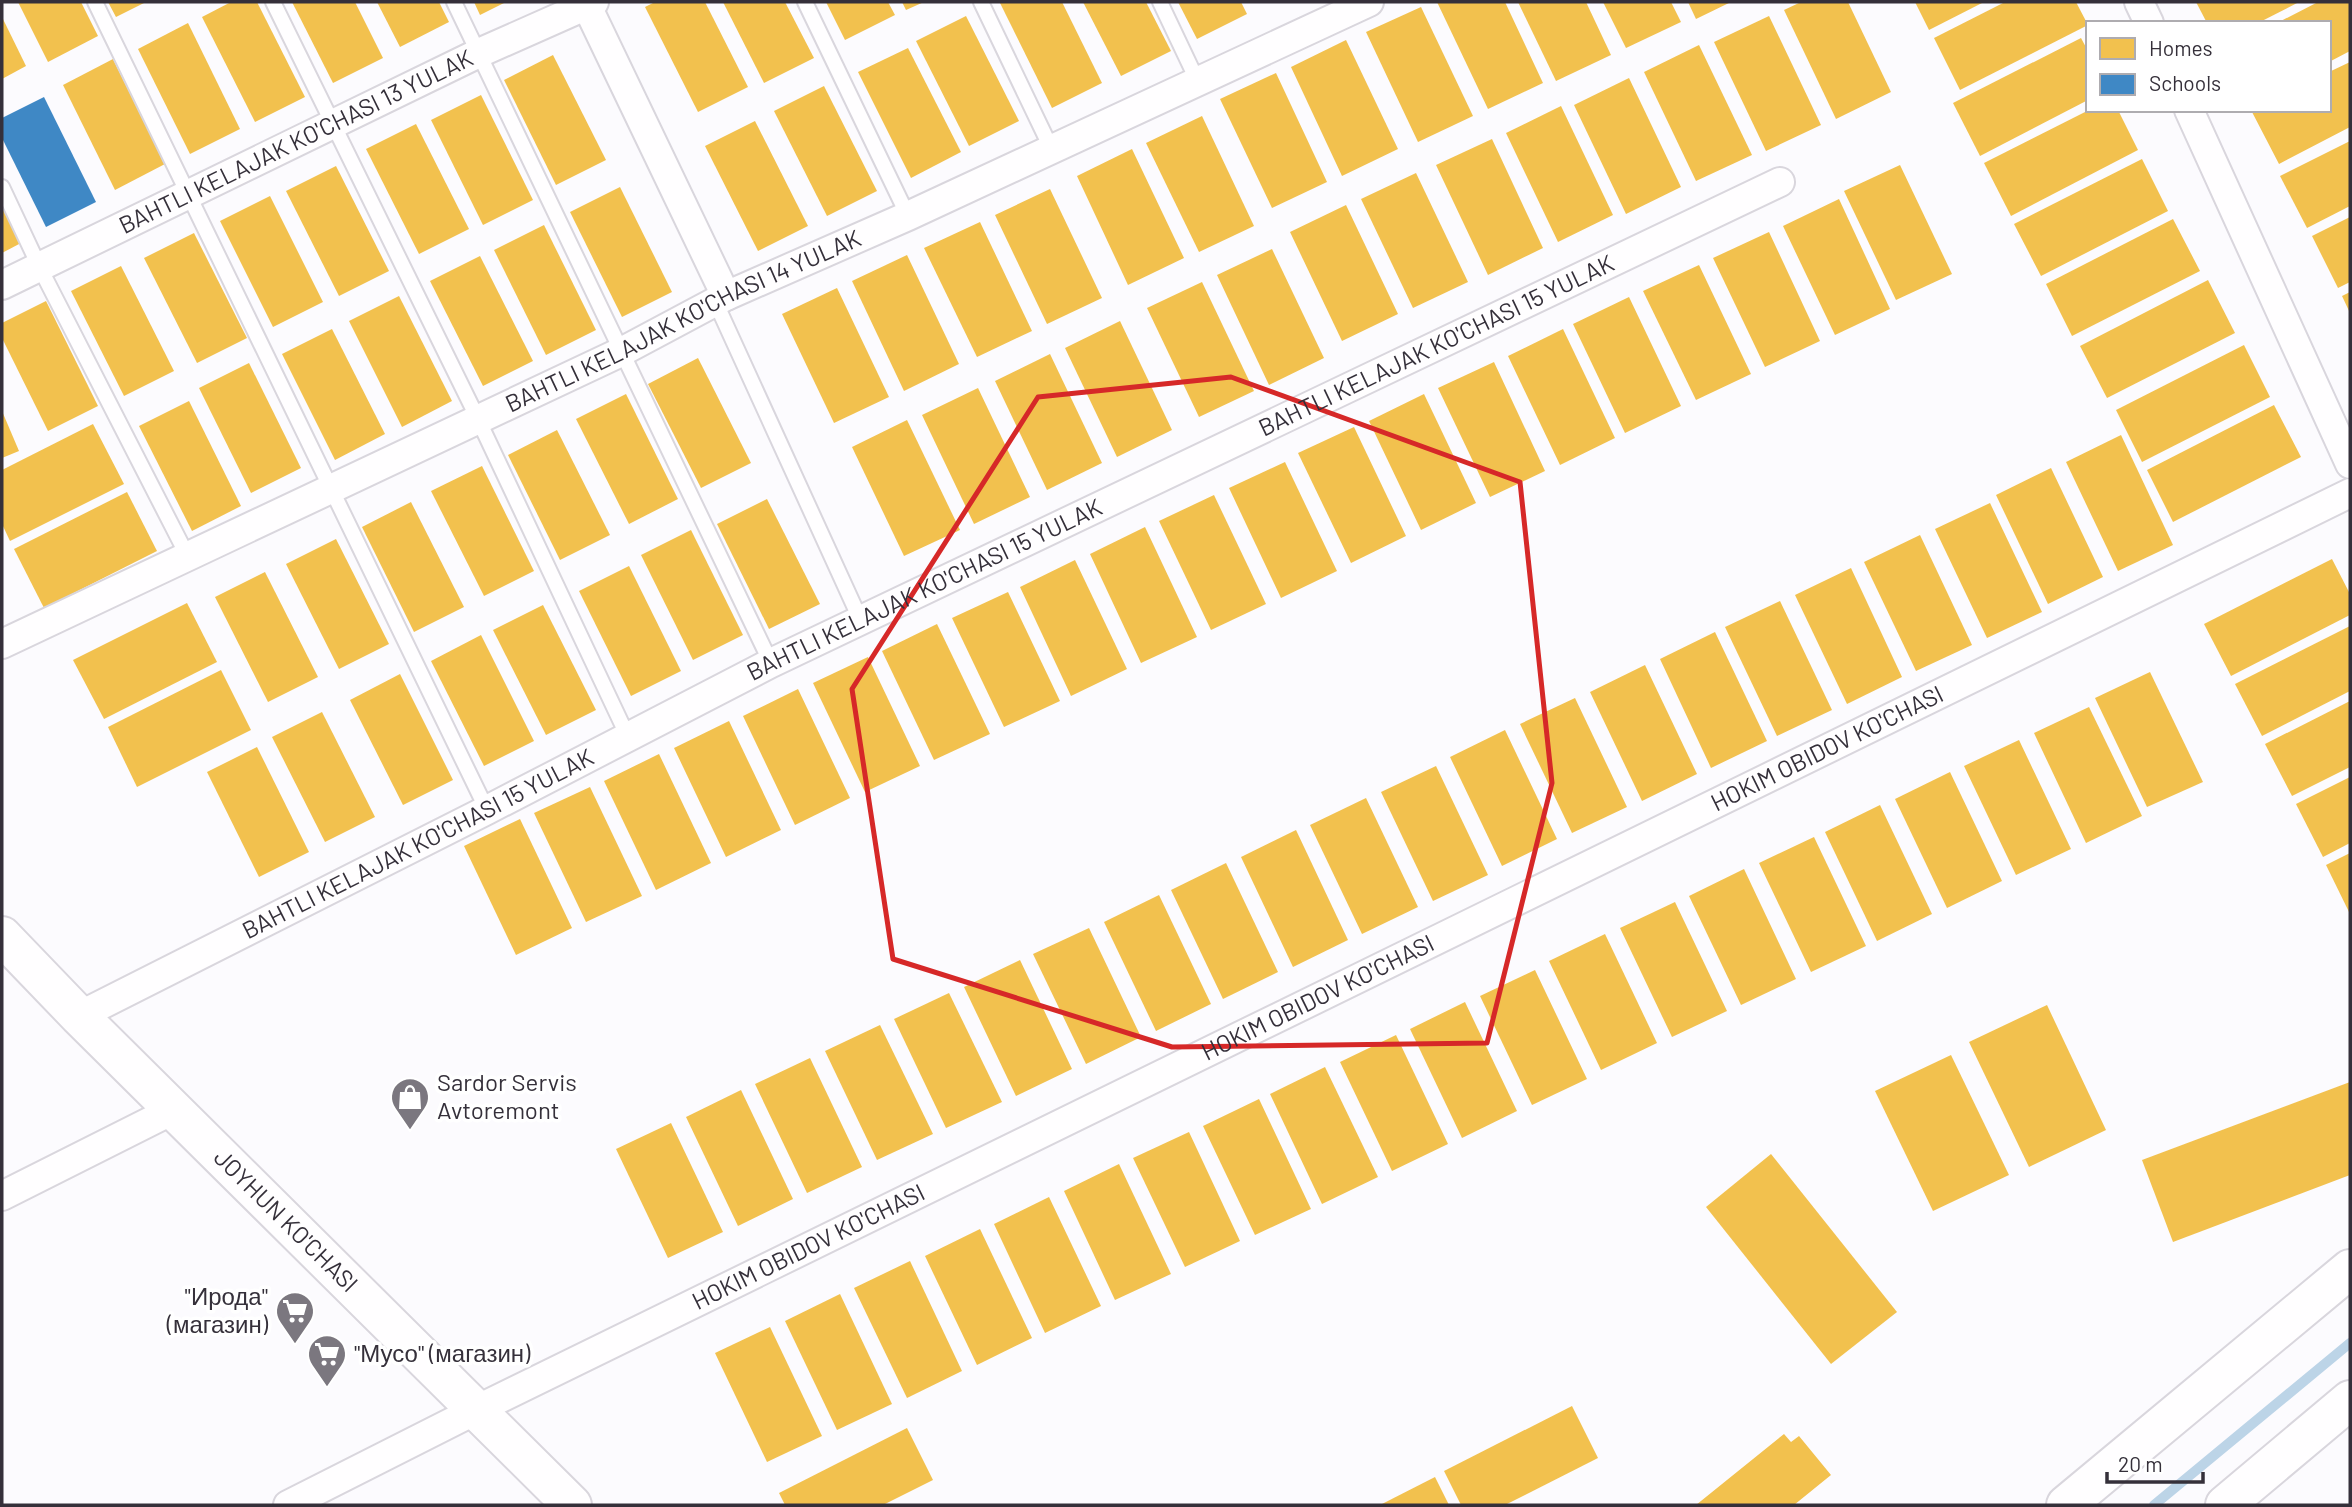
<svg xmlns="http://www.w3.org/2000/svg" width="2352" height="1507" viewBox="0 0 2352 1507" font-family="Barlow,sans-serif">
  <style>
    .homes { fill: #f2c14e }
    .schools { fill: #3f88c5 }
    .lines { fill: none; stroke-linecap: round; stroke-linejoin: round }
    .stream { stroke: #bcd4e7; stroke-width: 10 }
    .lane-casing { stroke: #d9d6dd; stroke-width: 18 }
    .street-casing { stroke: #d9d6dd; stroke-width: 32 }
    .secondary-casing { stroke: #d9d6dd; stroke-width: 42 }
    .primary-casing { stroke: #d9d6dd; stroke-width: 42 }
    .lane { stroke: #fffeff; stroke-width: 14 }
    .street { stroke: #fffeff; stroke-width: 28 }
    .secondary { stroke: #fffeff; stroke-width: 38 }
    .primary { stroke: #fffeff; stroke-width: 38 }
    .marked { fill: none; stroke: #d62828; stroke-width: 5; stroke-linejoin: round }
    .labels { text-anchor: middle; stroke-width: 7; stroke-linejoin: round; paint-order: stroke }
    .street-label { font-size: 24px; fill: #35303a; stroke: #fff }
    .poi-label { font-size: 24px; fill: #35303a; stroke: #fff; text-anchor: start }
  </style>
  <rect width="100%" height="100%" fill="#fcfbfe"/>
  <g class="homes">
    <path d="M18,2h63l17,34 -50,26z"/>
    <path d="M108,2h38l-30,15z"/>
    <path d="M231,2h26l48,95 -50,25 -53,-105z"/>
    <path d="M292,2h63l28,56 -50,25z"/>
    <path d="M377,2h62l10,20 -49,25z"/>
    <path d="M474,2h32l-26,13z"/>
    <path d="M655,2h50l43,85 -50,25 -53,-105z"/>
    <path d="M723,2h62l29,56 -50,25z"/>
    <path d="M826,2h62l7,13 -50,25z"/>
    <path d="M902,2h22l-18,8z"/>
    <path d="M1002,2h60l40,81 -50,25 -52,-105z"/>
    <path d="M1083,2h63l25,49 -50,25z"/>
    <path d="M1178,2h63l6,12 -50,25z"/>
    <path d="M1437,2h68l38,81 -55,26z"/>
    <path d="M1518,2h68l25,53 -55,26z"/>
    <path d="M1603,2h68l10,20 -55,26z"/>
    <path d="M1688,2h43l-35,17z"/>
    <path d="M1801,2h47l43,90 -55,27 -52,-109z"/>
    <path d="M1915,2h69l-55,28z"/>
    <path d="M2005,2h71l12,23 -128,65 -26,-52z"/>
    <path d="M2196,2h103l-41,21h-51z"/>
    <path d="M2318,2h32v49l-21,11v-39h-52z"/>
    <path d="M1421,7l52,109 -55,26 -52,-110z"/>
    <path d="M966,16l53,105 -50,25 -53,-105z"/>
    <path d="M1769,16l52,109 -55,26 -52,-109z"/>
    <path d="M2,17l24,49 -24,13z"/>
    <path d="M188,23l52,106 -50,25 -52,-105z"/>
    <path d="M2081,38l7,13v49l-108,56 -27,-53z"/>
    <path d="M1346,40l52,109 -56,27 -51,-109z"/>
    <path d="M1699,45l53,110 -56,26 -52,-109z"/>
    <path d="M908,48l53,104 -50,26 -53,-106z"/>
    <path d="M553,55l53,105 -50,25 -52,-105z"/>
    <path d="M113,59l52,105 -50,26 -52,-105z"/>
    <path d="M2350,62v65l-71,37 -27,-52 77,-2v-38z"/>
    <path d="M1276,73l51,109 -55,26 -52,-109z"/>
    <path d="M1629,78l52,109 -55,27 -52,-109z"/>
    <path d="M824,86l53,105 -50,25 -53,-105z"/>
    <path d="M481,95l52,105 -50,25 -52,-105z"/>
    <path d="M1561,106l52,109 -55,27 -52,-109z"/>
    <path d="M2089,110h29l20,40 -127,66 -27,-53z"/>
    <path d="M1202,116l52,110 -55,26 -53,-109z"/>
    <path d="M755,121l53,105 -50,25 -53,-105z"/>
    <path d="M416,124l53,105 -50,25 -53,-105z"/>
    <path d="M1492,139l51,109 -55,27 -52,-110z"/>
    <path d="M2350,141v65l-43,22 -27,-52z"/>
    <path d="M1132,149l52,109 -56,27 -51,-109z"/>
    <path d="M2142,159l26,52 -127,65 -27,-52z"/>
    <path d="M1900,165l52,109 -56,26 -52,-109z"/>
    <path d="M336,166l53,105 -50,25 -53,-105z"/>
    <path d="M1416,173l52,109 -55,26 -52,-109z"/>
    <path d="M620,187l52,105 -50,25 -52,-105z"/>
    <path d="M1050,189l52,109 -55,26 -52,-109z"/>
    <path d="M270,196l53,106 -50,25 -53,-106z"/>
    <path d="M1839,199l51,110 -55,26 -52,-109z"/>
    <path d="M1346,205l52,109 -56,27 -52,-109z"/>
    <path d="M2,206l19,37 -19,10z"/>
    <path d="M2350,217v65l-12,6 -26,-52z"/>
    <path d="M2173,219l27,52 -128,65 -26,-52z"/>
    <path d="M980,222l52,109 -55,26 -53,-109z"/>
    <path d="M544,225l52,105 -50,25 -52,-105z"/>
    <path d="M1769,232l51,109 -55,26 -52,-109z"/>
    <path d="M194,233l53,105 -50,25 -53,-105z"/>
    <path d="M1272,249l52,109 -55,27 -52,-110z"/>
    <path d="M907,255l52,109 -55,27 -52,-110z"/>
    <path d="M480,256l53,105 -50,25 -53,-105z"/>
    <path d="M1699,265l52,109 -55,26 -53,-109z"/>
    <path d="M121,266l53,105 -50,25 -53,-105z"/>
    <path d="M2208,280l27,53 -128,65 -27,-52z"/>
    <path d="M1202,282l52,109 -55,26 -52,-109z"/>
    <path d="M837,288l52,109 -55,26 -52,-109z"/>
    <path d="M2350,292v21l-8,-17z"/>
    <path d="M399,296l53,105 -50,26 -53,-106z"/>
    <path d="M1629,297l52,109 -56,27 -52,-109z"/>
    <path d="M46,301l52,105 -50,25 -46,-93v-15z"/>
    <path d="M1120,321l52,109 -55,27 -52,-109z"/>
    <path d="M332,329l53,105 -50,26 -53,-106z"/>
    <path d="M1563,329l52,109 -55,27 -52,-109z"/>
    <path d="M2244,345l26,52 -128,65 -26,-52z"/>
    <path d="M1050,354l52,109 -55,27 -52,-109z"/>
    <path d="M698,358l53,105 -50,25 -53,-104z"/>
    <path d="M1494,362l51,109 -55,26 -52,-109z"/>
    <path d="M249,363l52,105 -50,25 -52,-105z"/>
    <path d="M978,388l52,109 -56,27 -52,-109z"/>
    <path d="M626,394l52,105 -49,25 -53,-105z"/>
    <path d="M1424,394l52,109 -55,27 -52,-109z"/>
    <path d="M189,401l52,105 -49,25 -53,-105z"/>
    <path d="M2274,405l27,52 -128,65 -26,-52z"/>
    <path d="M2,411l17,40 -17,7z"/>
    <path d="M907,420l53,110 -56,26 -52,-109z"/>
    <path d="M93,424l31,60 -114,57 -8,-17v-54z"/>
    <path d="M1354,427l52,109 -55,27 -53,-110z"/>
    <path d="M557,430l53,105 -50,25 -52,-105z"/>
    <path d="M2121,435l52,110 -55,26 -52,-109z"/>
    <path d="M1285,462l52,109 -56,27 -52,-110z"/>
    <path d="M482,466l52,105 -50,25 -53,-105z"/>
    <path d="M2051,468l52,109 -55,27 -52,-109z"/>
    <path d="M127,492l30,59 -113,57 -30,-59z"/>
    <path d="M1214,495l52,109 -55,26 -52,-109z"/>
    <path d="M767,499l53,105 -51,25 -52,-105z"/>
    <path d="M411,502l53,105 -50,25 -52,-105z"/>
    <path d="M1990,503l52,109 -55,26 -52,-109z"/>
    <path d="M1145,527l52,110 -56,26 -51,-109z"/>
    <path d="M691,530l52,105 -50,25 -52,-105z"/>
    <path d="M1920,535l52,110 -56,26 -52,-109z"/>
    <path d="M336,539l53,105 -50,25 -53,-105z"/>
    <path d="M2332,559l18,35v21l-119,61 -27,-52z"/>
    <path d="M1075,560l52,109 -56,27 -51,-109z"/>
    <path d="M629,566l52,105 -50,25 -52,-105z"/>
    <path d="M1851,568l51,109 -55,27 -52,-109z"/>
    <path d="M265,572l53,105 -50,25 -53,-105z"/>
    <path d="M1008,592l52,109 -56,26 -52,-109z"/>
    <path d="M1780,601l52,109 -55,26 -52,-109z"/>
    <path d="M187,603l30,59 -113,57 -31,-59z"/>
    <path d="M543,605l53,105 -50,25 -53,-105z"/>
    <path d="M937,624l53,110 -56,26 -52,-109z"/>
    <path d="M2350,626v65l-88,45 -27,-52z"/>
    <path d="M1715,632l52,109 -56,27 -51,-109z"/>
    <path d="M481,635l53,106 -50,25 -53,-105z"/>
    <path d="M868,657l52,109 -55,26 -52,-109z"/>
    <path d="M1645,665l52,109 -55,27 -52,-109z"/>
    <path d="M221,670l30,60 -114,57 -29,-60z"/>
    <path d="M2150,672l53,110 -56,25 -52,-109z"/>
    <path d="M400,674l53,106 -50,25 -53,-105z"/>
    <path d="M798,689l52,109 -55,27 -52,-109z"/>
    <path d="M1575,698l52,109 -55,26 -52,-109z"/>
    <path d="M2350,701v66l-58,29 -27,-52z"/>
    <path d="M2089,707l53,109 -56,27 -52,-110z"/>
    <path d="M322,712l53,105 -50,25 -53,-105z"/>
    <path d="M729,721l52,109 -55,27 -52,-109z"/>
    <path d="M1505,730l52,109 -55,27 -52,-109z"/>
    <path d="M2019,740l52,109 -55,26 -52,-109z"/>
    <path d="M257,747l52,105 -50,25 -52,-105z"/>
    <path d="M659,754l52,109 -55,27 -52,-109z"/>
    <path d="M1436,766l52,109 -55,26 -52,-109z"/>
    <path d="M1950,772l52,109 -55,27 -52,-109z"/>
    <path d="M2350,777v66l-27,14 -27,-53z"/>
    <path d="M590,787l52,109 -56,26 -52,-109z"/>
    <path d="M1366,798l52,109 -56,27 -52,-109z"/>
    <path d="M1880,805l52,109 -55,27 -52,-109z"/>
    <path d="M520,819l52,109 -56,27 -52,-109z"/>
    <path d="M1296,830l52,110 -55,27 -52,-110z"/>
    <path d="M1814,837l52,109 -55,26 -52,-109z"/>
    <path d="M2350,853v61l-24,-49z"/>
    <path d="M1226,863l52,109 -55,27 -52,-109z"/>
    <path d="M1744,869l52,110 -55,26 -52,-109z"/>
    <path d="M1159,895l52,109 -55,27 -52,-109z"/>
    <path d="M1675,902l52,109 -55,26 -52,-109z"/>
    <path d="M1089,928l52,109 -55,27 -53,-110z"/>
    <path d="M1605,934l52,109 -56,27 -52,-109z"/>
    <path d="M1020,960l52,109 -56,27 -52,-109z"/>
    <path d="M1535,970l52,109 -55,26 -52,-109z"/>
    <path d="M949,993l53,109 -56,26 -52,-109z"/>
    <path d="M1465,1002l52,109 -55,27 -52,-109z"/>
    <path d="M2047,1005l59,125 -77,37 -60,-125z"/>
    <path d="M880,1025l53,109 -56,26 -52,-109z"/>
    <path d="M1396,1035l52,109 -56,27 -52,-109z"/>
    <path d="M1951,1055l58,120 -76,36 -58,-120z"/>
    <path d="M810,1058l52,109 -55,26 -52,-109z"/>
    <path d="M1325,1067l53,110 -56,27 -52,-110z"/>
    <path d="M2350,1082v93l-177,67 -31,-82z"/>
    <path d="M741,1090l52,109 -55,27 -52,-109z"/>
    <path d="M1259,1099l52,110 -56,26 -52,-109z"/>
    <path d="M671,1123l52,109 -55,26 -52,-109z"/>
    <path d="M1189,1132l51,109 -55,26 -52,-109z"/>
    <path d="M1771,1154l126,158 -66,52 -125,-157z"/>
    <path d="M1119,1164l52,110 -56,26 -51,-109z"/>
    <path d="M1049,1197l52,109 -56,27 -51,-109z"/>
    <path d="M980,1229l52,109 -55,27 -52,-109z"/>
    <path d="M910,1261l52,110 -55,27 -53,-110z"/>
    <path d="M840,1294l52,110 -55,26 -52,-109z"/>
    <path d="M770,1327l52,109 -55,26 -52,-109z"/>
    <path d="M1572,1406l26,52 -93,47h-44l-17,-34z"/>
    <path d="M907,1428l26,52 -50,25h-98l-6,-12z"/>
    <path d="M1784,1434l7,8 8,-6 32,39 -37,30h-98z"/>
    <path d="M1435,1477l14,28h-69z"/>
  </g>
  <path class="schools" d="M44,97l52,105 -50,25 -44,-89v-20z"/>
  <g class="lines">
    <path class="stream" d="M2154,1505l196,-162"/>
    <defs>
      <g id="lane">
        <path d="M95,2l392,808"/>
        <path d="M273,2l205,417 150,318"/>
        <path d="M454,2l317,661"/>
        <path d="M805,2l103,214"/>
        <path d="M981,2l70,146"/>
        <path d="M1160,2l37,78"/>
        <path d="M2,187l37,79 149,291"/>
        <path d="M715,301l146,320"/>
      </g>
      <g id="street">
        <path d="M2139,2l10,21"/>
        <path d="M587,6l139,290"/>
        <path d="M2189,110l161,354"/>
        <path id="s1" d="M2,285l477,-232 115,-51"/>
        <path id="s2" d="M2,644l619,-292 105,-56 182,-80 461,-214"/>
        <path id="s3" d="M79,1016l408,-206 284,-147 1009,-481"/>
        <path d="M2,1196l171,-86"/>
        <path id="s4" d="M288,1505l188,-95 1874,-917"/>
      </g>
      <g id="secondary">
        <path d="M2066,1505l284,-236"/>
        <path d="M2225,1505l125,-105"/>
      </g>
      <g id="primary">
        <path id="s5" d="M2,936l77,80 493,489"/>
      </g>
    </defs>
    <use href="#lane" class="lane-casing"/>
    <use href="#street" class="street-casing"/>
    <use href="#secondary" class="secondary-casing"/>
    <use href="#primary" class="primary-casing"/>
    <use href="#lane" class="lane"/>
    <use href="#street" class="street"/>
    <use href="#secondary" class="secondary"/>
    <use href="#primary" class="primary"/>
  </g>
  <path class="marked" d="M1231,377l289,105 32,301 -65,260 -315,4 -279,-88 -41,-270 186,-292z"/>
  <defs>
    <symbol id="shop-pin" viewBox="-11 -11 22 30"><path d="M0 17L-7.5 6A9.5 9.5 0 1 1 7.5 6Z" fill="#7b777f" stroke="#fff"/><path d="M-5-2.5h2.3a2.7 3.5 0 0 1 5.4 0H5L5.5 6h-11ZM-1.5-2.5h3a1.5 2.3 0 0 0-3 0Z" fill="#fff"/></symbol>
    <symbol id="supermarket-pin" viewBox="-11 -11 22 30"><path d="M0 17L-7.5 6A9.5 9.5 0 1 1 7.5 6Z" fill="#7b777f" stroke="#fff"/><path d="M-6-5.5h2.5l.6 2H6L4.5 2H-2.5L-4.4-4H-6ZM-1.5 3.2a1.3 1.3 0 1 0 .1 0ZM3 3.2a1.3 1.3 0 1 0 .1 0Z" fill="#fff"/></symbol>
  </defs>
  <g fill-rule="evenodd">
    <use href="#shop-pin" x="388" y="1075" width="44" height="60"/>
    <use href="#supermarket-pin" x="273" y="1289" width="44" height="60"/>
    <use href="#supermarket-pin" x="305" y="1332" width="44" height="60"/>
  </g>
  <g class="labels">
    <g class="street-label">
      <text dy="8" stroke="none"><textPath href="#s1" startOffset="327">BAHTLI KELAJAK KO'CHASI 13 YULAK</textPath></text>
      <text dy="8" stroke="none"><textPath href="#s2" startOffset="754">BAHTLI KELAJAK KO'CHASI 14 YULAK</textPath></text>
      <text dy="8" stroke="none"><textPath href="#s3" startOffset="1514">BAHTLI KELAJAK KO'CHASI 15 YULAK</textPath></text>
      <text dy="8" stroke="none"><textPath href="#s3" startOffset="947">BAHTLI KELAJAK KO'CHASI 15 YULAK</textPath></text>
      <text dy="8" stroke="none"><textPath href="#s4" startOffset="1715">HOKIM OBIDOV KO'CHASI</textPath></text>
      <text dy="8" stroke="none"><textPath href="#s3" startOffset="380">BAHTLI KELAJAK KO'CHASI 15 YULAK</textPath></text>
      <text dy="8" stroke="none"><textPath href="#s4" startOffset="1148">HOKIM OBIDOV KO'CHASI</textPath></text>
      <text dy="8" stroke="none"><textPath href="#s5" startOffset="402">JOYHUN KO'CHASI</textPath></text>
      <text dy="8" stroke="none"><textPath href="#s4" startOffset="581">HOKIM OBIDOV KO'CHASI</textPath></text>
    </g>
    <g class="poi-label">
      <text x="437" y="1091">Sardor Servis<tspan x="437" dy="28">Avtoremont</tspan></text>
      <text x="268" y="1305" text-anchor="end">"Ирода"<tspan x="268" dy="28">(магазин)</tspan></text>
      <text x="354" y="1362">"Мусо" (магазин)</text>
    </g>
  </g>
  <rect width="2352" height="1507" fill="none" stroke="#35303a" stroke-width="7"/>
  <rect x="2086" y="21" width="245" height="91" fill="#ffffff" stroke="#aeacb0" stroke-width="2"/>
  <rect x="2100" y="38" width="35" height="21" fill="#f2c14e" stroke="#aeacb0" stroke-width="2"/>
  <text x="2149" y="56" font-size="21" fill="#35303a">Homes</text>
  <rect x="2100" y="74" width="35" height="21" fill="#3f88c5" stroke="#aeacb0" stroke-width="2"/>
  <text x="2149" y="91" font-size="21" fill="#35303a">Schools</text>
  <path d="M2107 1472v10h96v-10" fill="none" stroke="#35303a" stroke-width="3.5"/>
  <text x="2118" y="1472" font-size="21" fill="#35303a" stroke="#ffffff" stroke-width="5" paint-order="stroke">20 m</text>
</svg>
